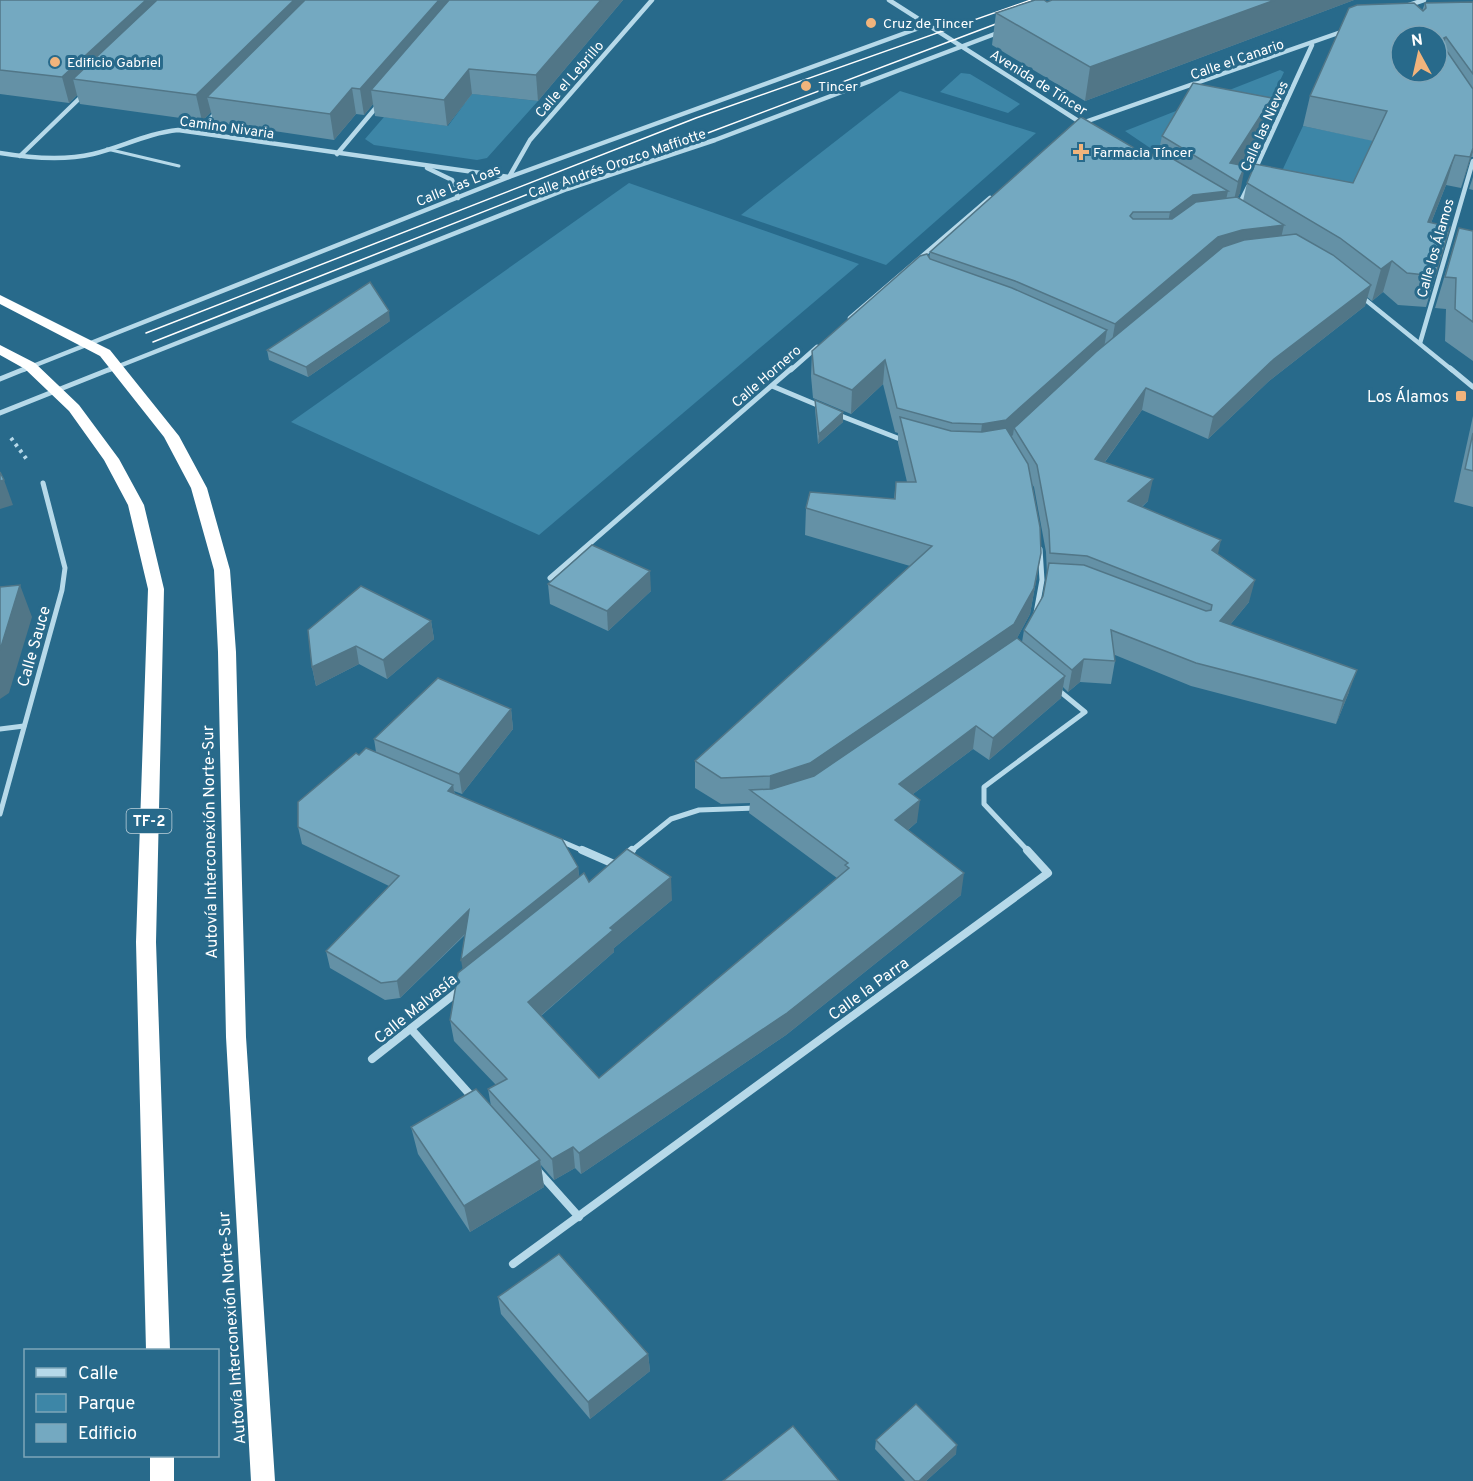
<svg xmlns="http://www.w3.org/2000/svg" width="1473" height="1481" viewBox="0 0 1473 1481" font-family="Overpass,sans-serif">
  <style>
    .green { fill: #3d86a7 }
    .lines { fill: none; stroke-linecap: round; stroke-linejoin: round }
    .path { stroke: #b6d9e9; stroke-width: 4; stroke-dasharray: 3 4.5; stroke-linecap: butt }
    .lane { stroke: #b6d9e9; stroke-width: 3 }
    .street-far2 { stroke: #b6d9e9; stroke-width: 4.5 }
    .street-far1 { stroke: #b6d9e9; stroke-width: 5 }
    .street { stroke: #b6d9e9; stroke-width: 8 }
    .highway { fill: #fff; fill-rule: evenodd }
    .tram { stroke: #fff; stroke-width: 1.5 }
    .wall { fill: #6491a6; fill-rule: evenodd }
    .shaded-wall { fill: #517687 }
    .building { fill: #74a9c1; stroke: #517687; stroke-width: 1.5; fill-rule: evenodd }
    .poi-dot { fill: #f1b47c; stroke: #286a8b; stroke-width: 2 }
    .labels { text-anchor: middle; stroke-width: 6; stroke-linejoin: round; paint-order: stroke }
    .far-poi-label { font-size: 14px; fill: #fff; stroke: #286a8b; text-anchor: start }
    .far-street-label { font-size: 14px; fill: #fff; stroke: #286a8b }
    .shield { fill: #286a8b; stroke: #bed2dc; stroke-width: 1.5 }
    .shield-label { font-size: 15px; font-weight: bold; fill: #fff }
    .poi-label { font-size: 16px; fill: #fff; stroke: #286a8b; text-anchor: end }
    .street-label { font-size: 16px; fill: #fff; stroke: #286a8b }
  </style>
  <rect width="100%" height="100%" fill="#286a8b"/>
  <g class="green">
    <path d="M1280,70l4,2 -14,30 -108,54 -37,-25z"/>
    <path d="M961,73l9,1 50,30 -12,9 -68,-21z"/>
    <path d="M900,91l136,42 -150,132 -145,-50z"/>
    <path d="M473,94l65,7 -51,57 -10,2 -103,-15 -9,-6 19,-22 64,9 17,-23 -62,-8z"/>
    <path d="M1303,126l73,15 -28,73 -79,-15z"/>
    <path d="M629,183l230,81 -320,271 -248,-113z"/>
  </g>
  <g class="lines">
    <path class="path" d="M11,438l17,23"/>
    <path class="lane" d="M107,149l72,17"/>
    <g class="street-far2">
      <path d="M889,0l194,124"/>
      <path d="M1406,6l18,-6"/>
      <path d="M1082,123l262,-92"/>
      <path d="M197,132l20,-20"/>
      <path d="M0,153c30,5 63,8 93,1 29,-7 55,-21 85,-24l331,47 21,-37 122,-140"/>
      <path d="M337,154l42,-50"/>
      <path d="M20,156l64,-62"/>
      <path d="M427,168l25,12 6,18"/>
      <path d="M1254,172l58,-127"/>
      <path d="M1238,207l10,-20"/>
      <path d="M1362,297l90,73"/>
      <path d="M850,318l140,-120"/>
      <path d="M1420,343l53,-182"/>
      <path d="M23,370l486,-193 421,-153"/>
      <path d="M109,370l458,-181 148,-49 285,-108"/>
      <path d="M791,370l26,-23"/>
    </g>
    <g class="street-far1">
      <path d="M1450,368l23,19"/>
      <path d="M0,379l27,-11"/>
      <path d="M772,386l50,21"/>
      <path d="M0,413l113,-45"/>
      <path d="M836,414l69,27"/>
      <path d="M550,578l242,-210"/>
      <path d="M1036,613l6,-33 -2,-31"/>
      <path d="M0,729l24,-3"/>
      <path d="M0,814l62,-224 3,-22 -22,-85"/>
      <path d="M558,840l28,12"/>
      <path d="M630,852l41,-33 28,-9 57,-2"/>
      <path d="M1029,852l-45,-48v-17l101,-75 -28,-23"/>
    </g>
    <g class="street">
      <path d="M582,850l32,14"/>
      <path d="M625,856l7,-6"/>
      <path d="M411,1029l62,69"/>
      <path d="M372,1059l89,-70"/>
      <path d="M537,1170l42,47"/>
      <path d="M513,1264l535,-391 -21,-23"/>
    </g>
    <g class="highway">
      <path d="M0,295l110,55 69,86 28,52 23,82 6,82 10,385 29,444h-24l-25,-444 -8,-385 -4,-82 -23,-82 -27,-51 -64,-81 -100,-52z"/>
      <path d="M0,345l35,18 44,42 40,54 25,46 20,84 -8,353 14,408h-24l-10,-408 12,-353 -20,-84 -24,-45 -35,-49 -44,-42 -25,-14z"/>
      <rect x="150" y="1456" width="24" height="25"/>
    </g>
    <g class="tram">
      <path d="M146,333l550,-215 335,-118"/>
      <path d="M153,342l388,-153 143,-47 325,-123"/>
    </g>
  </g>
  <g class="wall">
    <path d="M0,0h623l-85,101 -66,-7 -25,32 -72,-10 -2,-12 -9,11 -8,-1 -22,26 -121,-18 -2,-10 -9,9 -122,-17 -3,-9 -8,8 -69,-9z"/>
    <path d="M1354,0l-269,101 -93,-56 4,-32 51,-11z"/>
    <path d="M1473,2v155h-2l-10,31 -15,-3 -15,38 19,4 -24,80 -28,-2 -15,-13 -11,9 -5,-4 -2,9 -96,75 -61,58 -66,-29 -37,52 43,39 -6,6 76,47 31,48 -19,23 119,67 -13,32 -145,-38 -76,-31v6l-4,23 -31,-2 -12,10 -5,-5 -2,11 -72,62 -16,-11 -60,45 4,28 -9,8 53,65 -175,140 -205,139 -6,-6 -21,12 -13,-15 3,22 -74,45 -52,-78 -7,-27 80,-21 -3,-17 8,-4 -42,-44 -4,-21 13,-51 3,-35 -66,64 -15,2 -55,-32 -4,-17 63,-65 -87,-42 -4,-17 61,-72 17,-3 -2,-13 137,-30 2,20 -51,65 -8,-3 1,3 123,73 1,9 10,6 83,18 -58,48v4l-73,64 58,62 238,-200 -88,-65 1,-10 -29,1 -26,-16v-27l215,-195 -105,-31 1,-27 88,-9 2,-17h11l-9,-39v-10l-3,-1 -12,-48 -32,30 -38,-16 -2,-22 1,-25 117,-92 1,-7 221,-94 8,-8 3,-14 110,-38 -5,27 -27,40v28l-3,5 6,3 4,-18h106l20,-42 -70,-15 7,-30 112,-85 3,-8zM1032,484l2,3 12,65 1,23 -4,21 -19,34 -2,12 -5,-4 13,-24 11,-61z"/>
    <path d="M1473,177v13l-4,-1z"/>
    <path d="M1459,228l14,3v130l-28,-20 1,-32 -11,-1z"/>
    <path d="M390,321l-82,56 -39,-17 -2,-10z"/>
    <path d="M815,400l28,22 -25,22 -3,-35z"/>
    <path d="M1473,416v91l-19,-5z"/>
    <path d="M548,584l103,7 -43,40 -58,-27z"/>
    <path d="M431,621l3,18 -47,40 -28,-15 -43,22 -4,-19 -4,-37z"/>
    <path d="M498,1297l150,57 2,17 -60,48 -89,-105z"/>
    <path d="M876,1440l80,14 -30,27h-21l-30,-32z"/>
  </g>
  <g class="shaded-wall">
    <path d="M146,0h32l-105,79 4,16 -8,8 -7,-26z"/>
    <path d="M294,0h29l-116,97 4,15 -9,9 -6,-26z"/>
    <path d="M439,0h24l-92,90 2,14 -9,11 -4,-26z"/>
    <path d="M601,0h22l-85,101 -2,-26z"/>
    <path d="M1275,0h79l-269,101 5,-34z"/>
    <path d="M1446,37l-9,30 5,-28z"/>
    <path d="M469,69l3,25 -25,32 -3,-26z"/>
    <path d="M352,88l4,26 -22,26 -4,-26z"/>
    <path d="M1272,98l-5,27 -35,53 -2,-15z"/>
    <path d="M1473,148v4l-12,36 9,-31z"/>
    <path d="M1455,155l-9,30 -27,68 9,-31z"/>
    <path d="M1245,166l-5,27 -8,16 6,-27z"/>
    <path d="M1228,191l-5,22 -57,21 4,-22 23,-17z"/>
    <path d="M1284,225l-5,22 -168,100 4,-23 103,-87 24,-7z"/>
    <path d="M1392,261l-9,31 -11,9 9,-32z"/>
    <path d="M1371,285l-6,21 -96,75 -61,58 5,-22 61,-58z"/>
    <path d="M389,311l1,10 -82,56 -2,-10z"/>
    <path d="M1107,330l-4,24 -89,74 -1,7 -10,9 -24,4 3,-24z"/>
    <path d="M885,360l-2,24 -32,30 1,-24z"/>
    <path d="M1146,388l-4,22 -51,71 4,-22z"/>
    <path d="M843,412v10l-25,22 1,-10z"/>
    <path d="M1153,479l-5,22 -25,22 5,-22z"/>
    <path d="M4,480l9,25 -13,4v-28z"/>
    <path d="M1221,540l-5,23 -4,-13z"/>
    <path d="M1041,553l-11,61 -20,37 -201,139 -40,12 1,-26z"/>
    <path d="M650,571l1,20 -43,40 -1,-20z"/>
    <path d="M1255,580l-6,22 -35,42 6,-23z"/>
    <path d="M20,585l12,32 -23,76 -9,6v-49z"/>
    <path d="M431,621l3,18 -47,40 -4,-19z"/>
    <path d="M356,646l3,18 -43,22 -4,-19z"/>
    <path d="M1084,659l-4,23 -12,10 4,-22z"/>
    <path d="M1357,670l-8,22 -13,32 7,-23z"/>
    <path d="M1065,676l-4,22 -72,62 4,-22z"/>
    <path d="M511,709l2,20 -51,65 -3,-20z"/>
    <path d="M976,726l-3,23 -76,57 2,-22z"/>
    <path d="M453,785l3,17 -8,-11z"/>
    <path d="M920,800l-3,22 -24,21 2,-23z"/>
    <path d="M578,867l2,17 -116,93 -3,-17z"/>
    <path d="M964,873l-3,22 -175,140 -205,139 -2,-21z"/>
    <path d="M671,877l1,23 -58,48v4l-83,72 -3,-22 82,-74z"/>
    <path d="M469,910l3,17 -72,71 -3,-17z"/>
    <path d="M573,1147l2,21 -21,12 -2,-21z"/>
    <path d="M540,1160l4,27 -74,45 -6,-26z"/>
    <path d="M648,1354l2,17 -60,48 -2,-17z"/>
    <path d="M957,1445l-1,9 -30,27h-7z"/>
  </g>
  <g class="building">
    <path d="M0,0h146l-84,77 -62,-7z"/>
    <path d="M157,0h137l-98,95 -123,-16z"/>
    <path d="M305,0h134l-79,89 -8,-1 -22,26 -123,-17z"/>
    <path d="M449,0h152l-65,75 -67,-6 -25,31 -73,-10z"/>
    <path d="M1035,0h9l3,2 5,-2h223l-185,67 -94,-54z"/>
    <path d="M1473,2v72l-27,-37 -4,2v5l31,45v59l-3,9 -15,-2 -27,67 22,5 -15,49 -28,-3 -15,-12 -11,8 -41,-31 -93,-55 8,-19 98,19 34,-72 -77,-15 39,-88 8,-3 57,-2 9,8 3,-3 -1,-5zM1401,36h36v36h-36z"/>
    <path d="M1193,83l79,15 -42,65 15,3 -7,16 -76,-46z"/>
    <path d="M1081,117l70,41 5,-9 72,42 -35,4 -23,17h-37l-3,4 3,3h39l24,-17 41,-5 47,28 -42,5 -24,7 -103,87 -100,-43 -85,-29z"/>
    <path d="M1459,228l14,3v91l-18,-13 1,-31 -11,-1z"/>
    <path d="M1296,234l37,21 38,30 -97,74 -61,58 -67,-29 -51,71 58,20 -25,22 93,39 -9,10 43,30 -35,41 137,49 -14,31 -147,-38 -85,-33 4,31 -31,-2 -12,11 -48,-40 19,-34 6,-33 35,2 122,46 5,-1 1,-5 -125,-49 -37,-3 -1,-23 -12,-65 -23,-37 82,-76 127,-105 21,-7z"/>
    <path d="M927,254l3,5 82,29 95,42 -101,90 -24,4 -30,-1 -55,-15 -12,-48 -33,30 -38,-16 -2,-23 108,-95z"/>
    <path d="M370,282l19,29 -83,56 -39,-17z"/>
    <path d="M815,400l28,12 -24,22z"/>
    <path d="M900,417l51,14 31,1 24,-4 22,36 12,63 1,26 -7,35 -20,36 -204,139 -40,13 -49,2 -26,-17 237,-215 -126,-38 4,-16 85,7 1,-17h20z"/>
    <path d="M1473,433v38l-8,-2z"/>
    <path d="M0,472l4,8 -4,1z"/>
    <path d="M592,545l58,26 -43,40 -59,-27z"/>
    <path d="M20,585l-20,65v-63z"/>
    <path d="M361,586l70,35 -48,39 -27,-14 -44,21 -4,-37z"/>
    <path d="M1017,638l48,38 -72,62 -17,-12 -77,58 21,16 -25,20 69,53 -177,140 -208,140 -6,-6 -21,12 -64,-70 19,-10 -57,-59 8,-47 126,-100 5,9 38,-33 44,28 -61,51 3,2 -85,72 71,76 250,-210 -4,-3 3,-2 -98,-73 22,-1 42,-13z"/>
    <path d="M438,678l73,31 -52,65 -85,-35z"/>
    <path d="M366,748l87,37 -5,6 114,48 16,28 -117,93 8,-50 -72,71 -16,2 -55,-32 73,-75 -101,-49v-25l58,-49 3,2z"/>
    <path d="M476,1089l64,71 -76,46 -53,-79z"/>
    <path d="M559,1254l89,100 -60,48 -90,-105z"/>
    <path d="M916,1404l41,41 -38,36h-4l-39,-41z"/>
    <path d="M793,1426l46,55h-116z"/>
  </g>
  <g class="poi-dot">
    <circle cx="871" cy="23" r="6"/>
    <circle cx="55" cy="62" r="6"/>
    <circle cx="806" cy="86" r="6"/>
    <path d="M1078 143h6v6h6v6h-6v6h-6v-6h-6v-6h6z"/>
    <rect x="1455" y="390" width="12" height="12" rx="3"/>
  </g>
  <g class="labels">
    <g class="far-poi-label">
      <text x="883" y="28">Cruz de Tincer</text>
      <text x="67" y="67">Edificio Gabriel</text>
      <text x="818" y="91">Tincer</text>
      <text x="1093" y="157">Farmacia Tíncer</text>
    </g>
    <g class="far-street-label">
      <text transform="translate(1237 59) rotate(-19)" y="5">Calle el Canario</text>
      <text transform="translate(569 79) rotate(-49)" y="5">Calle el Lebrillo</text>
      <text transform="translate(1039 82) rotate(32)" y="5">Avenida de Tíncer</text>
      <text transform="translate(1264 126) rotate(-66)" y="5">Calle las Nieves</text>
      <text transform="translate(227 127) rotate(8)" y="5">Camino Nivaria</text>
      <text transform="translate(617 163) rotate(-19)" y="5">Calle Andrés Orozco Maffiotte</text>
      <text transform="translate(458 185) rotate(-22)" y="5">Calle Las Loas</text>
      <text transform="translate(1435 248) rotate(-74)" y="5">Calle los Álamos</text>
      <text transform="translate(766 376) rotate(-41)" y="5">Calle Hornero</text>
    </g>
    <rect class="shield" x="126.5" y="809" width="45" height="24" rx="4.5"/>
    <g class="shield-label">
      <text x="149" y="826">TF-2</text>
    </g>
    <g class="poi-label">
      <text x="1449" y="402">Los Álamos</text>
    </g>
    <g class="street-label">
      <text transform="translate(33 646) rotate(-74)" y="6">Calle Sauce</text>
      <text transform="translate(209 842) rotate(-91)" y="6">Autovía Interconexión Norte-Sur</text>
      <text transform="translate(868 988) rotate(-36)" y="6">Calle la Parra</text>
      <text transform="translate(415 1008) rotate(-39)" y="6">Calle Malvasía</text>
      <text transform="translate(231 1328) rotate(-94)" y="6">Autovía Interconexión Norte-Sur</text>
    </g>
  </g>
  <rect x="24" y="1349" width="195" height="108" fill="#286a8b" stroke="#7ea6b9" stroke-width="1.5"/>
  <rect x="36" y="1368" width="30" height="9" fill="#b6d9e9" stroke="#7ea6b9" stroke-width="1.5"/>
  <text x="78" y="1379" font-size="18" fill="#ffffff">Calle</text>
  <rect x="36" y="1394" width="30" height="18" fill="#3d86a7" stroke="#7ea6b9" stroke-width="1.5"/>
  <text x="78" y="1409" font-size="18" fill="#ffffff">Parque</text>
  <rect x="36" y="1424" width="30" height="18" fill="#74a9c1" stroke="#7ea6b9" stroke-width="1.5"/>
  <text x="78" y="1439" font-size="18" fill="#ffffff">Edificio</text>
  <g transform="translate(1419 54) rotate(352)"><circle r="28" fill="#286a8b" stroke="#7ea6b9" stroke-width="1.5"/>
  <path d="M0-4.5L10 22L0 15L-10 22Z" fill="#f1b47c"/>
  <text y="-9" font-size="16" font-weight="bold" text-anchor="middle" fill="#ffffff">N</text>
  </g>
</svg>
